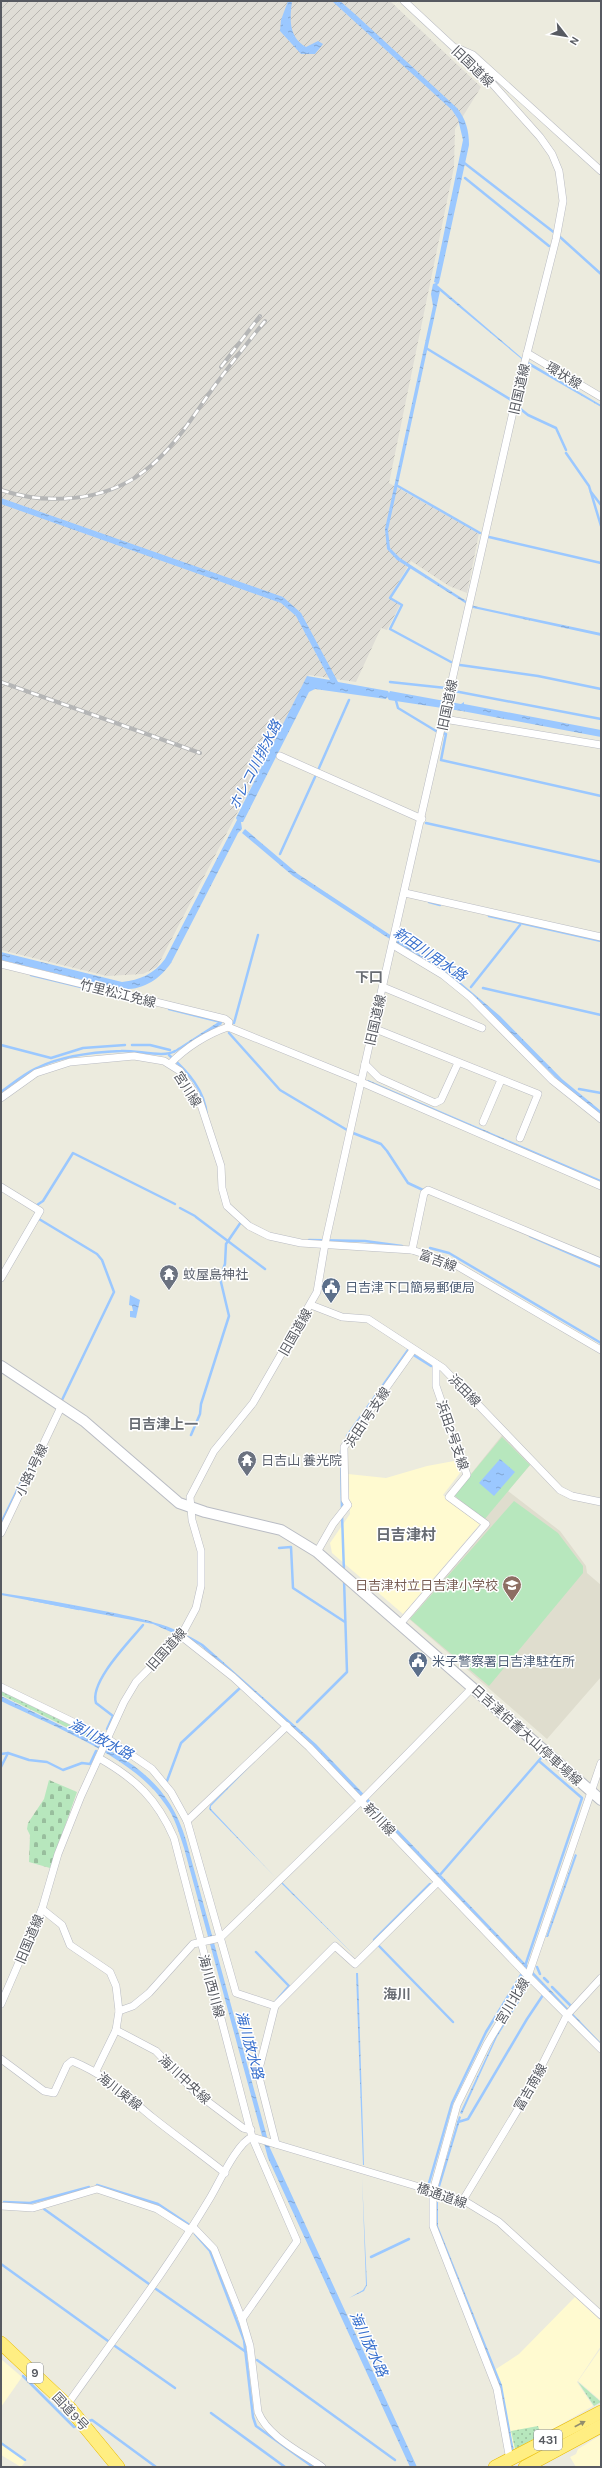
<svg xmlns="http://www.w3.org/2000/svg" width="602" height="2468" viewBox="0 0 602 2468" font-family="Karla,'Noto Sans JP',sans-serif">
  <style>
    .commercial { fill: #fffad0 }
    .industrial { fill: url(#industrial-furrows) }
    .education { fill: #dfddce }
    .grass { fill: url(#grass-dots) }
    .cemetery { fill: url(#cemetery-stones) }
    .green { fill: #b7e7bd }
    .water { fill: url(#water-ripples) }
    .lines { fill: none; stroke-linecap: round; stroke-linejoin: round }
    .stream { stroke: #9bc8ff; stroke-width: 2.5 }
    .street-casing { stroke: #b9bbc2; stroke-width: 8 }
    .secondary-casing { stroke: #b9bcc4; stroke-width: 12 }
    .highway-casing { stroke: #eabc00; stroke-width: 14 }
    .street { stroke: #fff; stroke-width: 7 }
    .secondary { stroke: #fff; stroke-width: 10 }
    .highway { stroke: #ffee82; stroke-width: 13 }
    .rail-casing { stroke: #b5b6b6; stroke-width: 4 }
    .rail { stroke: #fff; stroke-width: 2.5; stroke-dasharray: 8; stroke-linecap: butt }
    .oneway { fill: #928e6d }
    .labels { text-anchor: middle; stroke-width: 3; stroke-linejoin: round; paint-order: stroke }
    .shield { fill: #fff; stroke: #898c90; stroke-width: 1 }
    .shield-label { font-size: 12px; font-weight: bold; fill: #575a61 }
    .street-label { font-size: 13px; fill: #575a61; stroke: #fff }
    .worship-label { font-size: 13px; fill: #5b616d; stroke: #fff; text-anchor: start }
    .service-label { font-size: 13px; fill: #4e5e75; stroke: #fff; text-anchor: start }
    .education-label { font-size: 13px; fill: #785e54; stroke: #fff; text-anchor: end }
    .water-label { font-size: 14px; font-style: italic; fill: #346dcc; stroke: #fff }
    .neighbourhood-label { font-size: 14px; font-weight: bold; fill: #686c73; stroke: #fff }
    .quarter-label { font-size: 15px; font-weight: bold; fill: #686c73; stroke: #fff }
  </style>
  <defs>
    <pattern id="industrial-furrows" width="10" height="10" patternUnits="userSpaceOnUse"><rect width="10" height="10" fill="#dfddd6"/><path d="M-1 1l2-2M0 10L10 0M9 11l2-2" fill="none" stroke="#b8b6b1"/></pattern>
    <pattern id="grass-dots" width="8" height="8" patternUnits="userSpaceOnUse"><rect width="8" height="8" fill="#b7e7bd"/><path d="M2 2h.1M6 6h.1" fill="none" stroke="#98be9d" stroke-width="1.8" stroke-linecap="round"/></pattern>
    <pattern id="cemetery-stones" width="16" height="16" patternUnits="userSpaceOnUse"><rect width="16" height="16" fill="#b7e7bd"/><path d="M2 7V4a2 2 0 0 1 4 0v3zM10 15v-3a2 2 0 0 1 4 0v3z" fill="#98be9d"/></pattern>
    <pattern id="water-ripples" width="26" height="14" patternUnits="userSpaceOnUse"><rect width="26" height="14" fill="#9bc8ff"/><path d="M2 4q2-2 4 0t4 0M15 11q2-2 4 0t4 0" fill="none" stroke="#81a5d2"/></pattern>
  </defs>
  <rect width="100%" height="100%" fill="#ecebde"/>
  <g class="commercial">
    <path d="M454,1461l6,12 -17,22 37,29 -77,90 -71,-61 -2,-10 20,-29 -2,-40 38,4 41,-12z"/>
    <path d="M575,2297l26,24v25l-24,36 16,24 -82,47 -18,-82 26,-17z"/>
    <path d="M601,2348v53l-23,-20z"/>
    <path d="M1,2359l21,18 -21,30z"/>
    <path d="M601,2435v32h-25l-6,-10 6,-3 2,-5z"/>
    <path d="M1,2441l25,20 -5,6 -20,-12z"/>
  </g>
  <path class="industrial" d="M1,1h389l91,86 -26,42 -1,38 -65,316 90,50 -12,60 -18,-7 -38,-25 -22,37 11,7 -13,25 -6,-2 -25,54 -47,-7 -152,292 -14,7 -36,2 -106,-26z"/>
  <path class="education" d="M503,1434l28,30 -23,27 52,40 26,35 1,7 14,12v92l-54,62 -139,-121 81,-93 -35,-30z"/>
  <g class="grass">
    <path d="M1,1691l100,49v4l-100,-49z"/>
    <path d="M578,2382l23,20 -7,4z"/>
    <path d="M538,2426l3,9 -26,14 -4,-18z"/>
  </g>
  <path class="cemetery" d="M49,1780l28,12 -27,76 -21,-6 1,-27 -3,-6 1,-6 16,-24z"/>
  <g class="green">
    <path d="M502,1437l28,28 -46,55 -30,-25z"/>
    <path d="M514,1501l44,32 25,33v7l-94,113 -79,-67z"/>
  </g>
  <g class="water">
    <path d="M288,1h4c-2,17 -4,36 14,46l12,-6 5,3 -8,10h-14l-21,-23 1,-11z"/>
    <path d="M332,1h8l16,14 101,93c9,11 12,23 12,37l-30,138 -2,2 85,73 79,47v2l-71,-41 -90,-75 -52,239 2,18 10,10 74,48 127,27v3l-128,-28 -76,-48 -10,-11 -2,-20 48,-223 -2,-12 2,-10 3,-1 -2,-1 29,-142 -5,-21 -6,-9z"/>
    <path d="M1,498l282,99 18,16 37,69 50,9 1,2 1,-2 71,13 3,-2v2l137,26v7l-139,-26 -73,-11 -2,-3 -1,2 -71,-10 -6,3 -66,130h-2l1,7 -4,4 -67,130c-12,17 -29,28 -51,26l-119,-29v-8l121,30c18,-2 32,-8 43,-23l72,-139 -1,-2 71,-142 23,4 -34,-64 -15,-13 -280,-99z"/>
    <path d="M245,829l53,45 156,103 46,39 62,63 39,32v5l-42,-35 -81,-80 -79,-56 -106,-69 -51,-43z"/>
    <path d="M220,1021l2,3 -48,29 -2,-1z"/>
    <path d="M368,1080l233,100v2l-234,-100z"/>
    <path d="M130,1295l10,5 -4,18 -6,-1v-6h3l-1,-5 -3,-1z"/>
    <path d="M500,1459l15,13 -21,24 -15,-13z"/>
    <path d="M1,1593c35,5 69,11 103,18 35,7 68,13 99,33l113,100 285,299v3l-288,-300 -113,-101 -47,-21 -152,-29z"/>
    <path d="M1,1696c25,12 50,25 75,37 51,25 92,47 110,107l84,308 147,319h-7l-142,-309 -84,-310c-5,-15 -9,-31 -19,-44 -31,-47 -109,-76 -164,-103z"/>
    <path d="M284,1732l-73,74v3l65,69 -67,-69 1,-4z"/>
    <path d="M575,1854l2,1 -29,82h-2z"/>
    <path d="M282,1882l75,76 -76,-75z"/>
    <path d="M356,1973h2l6,192h-1z"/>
    <path d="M530,1981l1,2 -34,54 -35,77 -2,-1 36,-77z"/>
    <path d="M459,2116l2,1 -21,70 -2,-1z"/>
    <path d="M362,2177l5,108 -3,6 -15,7 14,-8 3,-5z"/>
    <path d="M436,2202h2v24l64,159 12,66h-3l-12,-65 -63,-160z"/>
  </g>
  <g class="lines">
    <g class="stream">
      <path d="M463,162l97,75 41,37"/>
      <path d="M465,178l84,68"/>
      <path d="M426,348l87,53"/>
      <path d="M518,407l10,8 28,13 10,22"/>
      <path d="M566,453l23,33 12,40"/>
      <path d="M396,485l84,48"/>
      <path d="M591,492l10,13"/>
      <path d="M489,537l112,26"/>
      <path d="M410,567l-20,31 12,7 -12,24 61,33"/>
      <path d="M460,665l78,11 63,13"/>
      <path d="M390,682l56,6"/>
      <path d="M454,691l147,28"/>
      <path d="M395,697l3,11 38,23 10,3 -5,26 160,36"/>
      <path d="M319,768l30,-68"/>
      <path d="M426,823l175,39"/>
      <path d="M280,854l35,-77"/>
      <path d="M429,902l11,3"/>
      <path d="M489,916l112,25"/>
      <path d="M31,975l83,20"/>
      <path d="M471,987l49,-62"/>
      <path d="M483,988l118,27"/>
      <path d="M169,1009l52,13"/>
      <path d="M234,1023l24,-88"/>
      <path d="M229,1033l51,57 67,40"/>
      <path d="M1,1045l50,13 32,-10 42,-3"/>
      <path d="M132,1045h18l20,5"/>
      <path d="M169,1055c19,17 36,35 38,61"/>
      <path d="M579,1089l22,4"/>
      <path d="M1,1092c11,-8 23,-18 36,-24 24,-12 58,-16 84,-17 15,-1 44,7 54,0"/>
      <path d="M353,1133l28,11 6,7 21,32 15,7"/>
      <path d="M37,1205l6,-4 30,-48 102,51"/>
      <path d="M180,1208l15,8"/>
      <path d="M196,1217l69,52"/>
      <path d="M39,1219l58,35 5,6 12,32 -52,108"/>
      <path d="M530,1236l71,31"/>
      <path d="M309,1240l56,1 37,5"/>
      <path d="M430,1248l19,5 152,90"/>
      <path d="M412,1354l19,12"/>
      <path d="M191,1435l9,-21 1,-10 28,-88 -9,-38 5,-14 1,-20 15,-22"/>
      <path d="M347,1436l61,-86"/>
      <path d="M341,1451l1,59"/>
      <path d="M342,1515l2,57"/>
      <path d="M1,1523l35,-71"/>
      <path d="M279,1548l12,-1 2,41 52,34"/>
      <path d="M29,1599l50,10"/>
      <path d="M297,1722l50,-50 -3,-93"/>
      <path d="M107,1729l6,-13 -17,-13c-7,-21 34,-62 47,-78"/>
      <path d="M1,1754l7,-1 21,7 18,2 16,8 19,-7 8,1 6,-13"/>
      <path d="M1,1767l7,-14"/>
      <path d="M167,1781l14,-38 59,-55"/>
      <path d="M439,1876l102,-118"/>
      <path d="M374,1940l56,-56"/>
      <path d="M379,1946l74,76"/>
      <path d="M256,1952l33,34 -13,15"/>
      <path d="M525,1966l57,-168 -43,-37"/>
      <path d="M537,1967l3,7"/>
      <path d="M544,1978l4,4"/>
      <path d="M552,1987l19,19"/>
      <path d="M458,2122l10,-3 59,-100 16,-24"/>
      <path d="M429,2183l23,-80 34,-71 35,-57"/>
      <path d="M97,2185l61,19 30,20"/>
      <path d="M4,2202l26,1 59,-16"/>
      <path d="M44,2209l105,75"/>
      <path d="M195,2234l15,17 34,89 9,77 3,9 57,41"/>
      <path d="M371,2257l38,-18"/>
      <path d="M1,2264l107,77"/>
      <path d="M156,2289l90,63"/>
      <path d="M115,2346l60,42"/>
      <path d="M257,2360l138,100"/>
      <path d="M23,2376l51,51 5,-2"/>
      <path d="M211,2413l74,54"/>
      <path d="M86,2422l6,-2 64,47"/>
      <path d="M1,2443l24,17"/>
    </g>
    <defs>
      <g id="street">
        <path d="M457,48l16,7 128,116"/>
        <path d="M527,353l74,44"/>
        <path d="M444,719l157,26"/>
        <path d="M280,756l142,63"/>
        <path d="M405,893l196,44"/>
        <path d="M393,945l50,30 27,22 82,83 49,39"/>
        <path d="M1,964l224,55 4,3 -1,5"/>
        <path d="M383,987l99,41"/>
        <path d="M373,1028l165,66 -18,44"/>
        <path d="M170,1064c15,-16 37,-30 58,-37l133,54"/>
        <path d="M365,1064l14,14 56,25 6,-3 17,-37"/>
        <path d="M361,1082l240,104"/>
        <path d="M1,1098l35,-25 34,-11 64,-6 30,5 16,10 20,31 21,64 1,22 5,18 22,20 20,10 32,7 111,7 42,14 147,86"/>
        <path d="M483,1122l18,-42"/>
        <path d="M1,1187l39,24 -39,67"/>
        <path d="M412,1250l12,-57 4,-3 173,72"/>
        <path d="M311,1305l31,12 26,2 75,49 117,122 12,6 29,6"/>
        <path d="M1,1533l60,-126"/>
        <path d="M317,1552l16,-28 15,-19 -3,-5 -1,-53 69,-97"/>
        <path d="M400,1624l86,-100 -37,-27 18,-22 -31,-89v-22"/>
        <path d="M181,1636l52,41 76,70 219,229 73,73"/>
        <path d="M1,1687l107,52 44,30 19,23 16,29 49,172 39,13 60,-60 20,18 83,-82"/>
        <path d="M187,1821l100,-95"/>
        <path d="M42,1909l20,16 8,20 40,27 6,14 3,25 -3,19 -20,41"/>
        <path d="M1,2004l41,-95 16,-55 23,-58 43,-94 12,-20 45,-46 15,-28 5,-22v-35l-9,-31 -2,-23 24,-46 39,-48 64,-111 8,-48 48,-216 147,-647 36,-142 7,-38 -4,-30 -7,-17 -12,-17 -50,-56 -86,-80"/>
        <path d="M275,2006l-17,67 18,71"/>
        <path d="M119,2011l14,-5 16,-13 44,-49 27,-6 142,-138 111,-113"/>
        <path d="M116,2030l40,21 39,41 48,36 8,2"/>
        <path d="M1,2059l43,32 10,2 13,-28 5,-4c36,15 51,32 80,56 24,19 49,37 73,56"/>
        <path d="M252,2137l211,63 36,22 102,93"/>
        <path d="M463,2200l66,-109 38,-76 34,-37"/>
        <path d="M1,2206l32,2 64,-19 60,20 33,21"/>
        <path d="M193,2227l21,22 28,70 8,27 8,66c10,25 43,40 64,55"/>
        <path d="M242,2319l55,-78 -45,-104"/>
        <path d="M67,2405c48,-68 100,-135 143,-207 9,-15 27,-55 42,-61l-78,-299c-17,-39 -38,-59 -75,-80"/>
        <path d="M510,2460l-13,-71 -64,-163v-35l24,-86 30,-61 41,-68 73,-213"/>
      </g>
      <path id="secondary" d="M1,1366l83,55 95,82 26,9 76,18 36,22 284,248"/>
      <g id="highway">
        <path d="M1,2343l66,62 51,62"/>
        <path d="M495,2467l106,-55"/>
        <path d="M525,2467l76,-41"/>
      </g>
    </defs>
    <use href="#street" class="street-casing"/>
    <use href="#secondary" class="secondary-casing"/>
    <use href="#highway" class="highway-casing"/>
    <use href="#street" class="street"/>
    <use href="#secondary" class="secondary"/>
    <use href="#highway" class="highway"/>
    <defs>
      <g id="rail">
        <path d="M221,367l39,-51"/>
        <path d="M1,490c45,15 103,12 142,-18 30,-22 49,-54 70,-84 17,-23 34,-45 52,-67"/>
        <path d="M1,682l199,71"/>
      </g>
    </defs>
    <use href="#rail" class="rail-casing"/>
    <use href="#rail" class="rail"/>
  </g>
  <defs><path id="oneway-solid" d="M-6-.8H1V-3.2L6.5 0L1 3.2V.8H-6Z"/></defs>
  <use class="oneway" href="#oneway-solid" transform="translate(580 2424) rotate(-28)"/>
  <defs>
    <symbol id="temple-pin" viewBox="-11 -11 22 30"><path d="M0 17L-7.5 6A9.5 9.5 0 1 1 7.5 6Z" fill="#6b7280" stroke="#fff"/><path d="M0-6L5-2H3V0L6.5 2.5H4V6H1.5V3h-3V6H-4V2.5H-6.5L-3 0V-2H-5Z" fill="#fff"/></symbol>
    <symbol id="civic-pin" viewBox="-11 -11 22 30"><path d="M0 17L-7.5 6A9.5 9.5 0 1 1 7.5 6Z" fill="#5c6f8a" stroke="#fff"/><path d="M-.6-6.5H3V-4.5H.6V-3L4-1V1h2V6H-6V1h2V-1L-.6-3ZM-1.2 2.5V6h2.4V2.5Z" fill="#fff"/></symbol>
    <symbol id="school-pin" viewBox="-11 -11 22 30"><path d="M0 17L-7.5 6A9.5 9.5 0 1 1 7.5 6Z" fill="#8d6e63" stroke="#fff"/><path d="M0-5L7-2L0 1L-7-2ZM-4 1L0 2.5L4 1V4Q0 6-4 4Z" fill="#fff"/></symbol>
  </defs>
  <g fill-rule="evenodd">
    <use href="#temple-pin" x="158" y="1263" width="22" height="30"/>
    <use href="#civic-pin" x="320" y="1276" width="22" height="30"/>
    <use href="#temple-pin" x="236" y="1449" width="22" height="30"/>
    <use href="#school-pin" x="501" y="1574" width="22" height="30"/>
    <use href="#civic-pin" x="407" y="1650" width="22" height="30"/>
  </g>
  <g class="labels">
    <g class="shield">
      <rect x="27" y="2363" width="16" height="20" rx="3"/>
      <rect x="534" y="2430" width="28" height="20" rx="3"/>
    </g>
    <g class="shield-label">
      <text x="35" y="2377">9</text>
      <text x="548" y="2444">431</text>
    </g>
    <g class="street-label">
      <text transform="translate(473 66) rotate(44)" y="5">旧国道線</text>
      <text transform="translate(564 375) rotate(31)" y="5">環状線</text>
      <text transform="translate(519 389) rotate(-77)" y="5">旧国道線</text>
      <text transform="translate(447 705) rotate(-78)" y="5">旧国道線</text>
      <text transform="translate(118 993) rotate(14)" y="5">竹里松江免線</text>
      <text transform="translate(375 1020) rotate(-77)" y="5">旧国道線</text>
      <text transform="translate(188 1089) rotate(57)" y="5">宮川線</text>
      <text transform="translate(438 1260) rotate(20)" y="5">富吉線</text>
      <text transform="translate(295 1332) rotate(-60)" y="5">旧国道線</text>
      <text transform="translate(465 1390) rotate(45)" y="5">浜田線</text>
      <text transform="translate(367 1417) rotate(-56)" y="5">浜田1号支線</text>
      <text transform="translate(453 1435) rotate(71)" y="5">浜田2号支線</text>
      <text transform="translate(31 1470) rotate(-64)" y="5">小路1号線</text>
      <text transform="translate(166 1649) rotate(-48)" y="5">旧国道線</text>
      <text transform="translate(527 1735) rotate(42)" y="5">日吉津伯耆大山停車場線</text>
      <text transform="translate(380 1819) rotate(47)" y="5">新川線</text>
      <text transform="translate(29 1939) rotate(-67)" y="5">旧国道線</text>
      <text transform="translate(212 1986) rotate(75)" y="5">海川西川線</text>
      <text transform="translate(512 2001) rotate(-59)" y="5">宮川北線</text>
      <text transform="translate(185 2079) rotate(43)" y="5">海川中央線</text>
      <text transform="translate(530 2087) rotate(-60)" y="5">富吉南線</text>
      <text transform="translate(120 2091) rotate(38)" y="5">海川東線</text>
      <text transform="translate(442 2195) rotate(19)" y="5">橋通道線</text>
      <text transform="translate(71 2411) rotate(47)" y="5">国道9号</text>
    </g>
    <g class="worship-label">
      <text x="183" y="1279">蚊屋島神社</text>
      <text x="261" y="1465">日吉山 養光院</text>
    </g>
    <g class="service-label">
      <text x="345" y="1292">日吉津下口簡易郵便局</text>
      <text x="432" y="1666">米子警察署日吉津駐在所</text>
    </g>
    <g class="education-label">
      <text x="498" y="1590">日吉津村立日吉津小学校</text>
    </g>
    <g class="water-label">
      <text transform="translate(255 765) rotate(-63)" y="5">ホレコ川排水路</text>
      <text transform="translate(430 954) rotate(34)" y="5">新田川用水路</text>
      <text transform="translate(101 1739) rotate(28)" y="5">海川放水路</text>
      <text transform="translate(250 2045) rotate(75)" y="5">海川放水路</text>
      <text transform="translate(369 2344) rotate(65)" y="5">海川放水路</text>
    </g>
    <g class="neighbourhood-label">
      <text x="369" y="982">下口</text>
      <text x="163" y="1429">日吉津上一</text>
      <text x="397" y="1999">海川</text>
    </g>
    <g class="quarter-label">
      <text x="406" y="1540">日吉津村</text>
    </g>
  </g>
  <rect width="602" height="2468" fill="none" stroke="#575a61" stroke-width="4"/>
  <g transform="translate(566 36) rotate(121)" stroke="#ffffff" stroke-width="3" paint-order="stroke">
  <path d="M0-3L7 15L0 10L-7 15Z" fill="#575a61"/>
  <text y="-6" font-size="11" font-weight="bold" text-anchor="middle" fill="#575a61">N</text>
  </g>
</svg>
